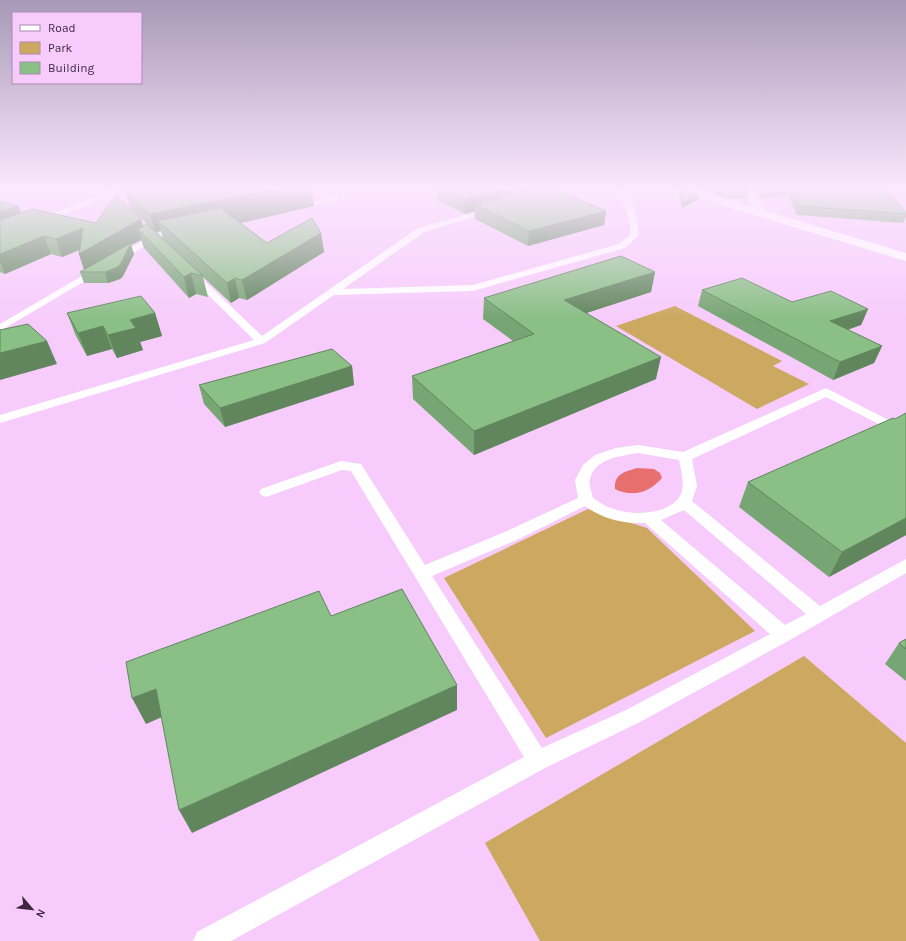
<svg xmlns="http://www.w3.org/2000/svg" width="906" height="941" viewBox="0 0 906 941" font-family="Karla,sans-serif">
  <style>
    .green { fill: #cca860 }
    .water { fill: #e7706e }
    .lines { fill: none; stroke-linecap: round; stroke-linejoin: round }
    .lane { fill: #fff; fill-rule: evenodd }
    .street { fill: #fff; fill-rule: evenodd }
    .secondary { fill: #fff; fill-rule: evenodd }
    .wall { fill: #77a573; fill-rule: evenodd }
    .shaded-wall { fill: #61865e }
    .building { fill: #8ac086; stroke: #61865e }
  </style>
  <rect width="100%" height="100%" fill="#f7ccfc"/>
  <g class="green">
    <path d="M675,306l107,55 -9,5 36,18 -52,25 -141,-83z"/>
    <path d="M588,509l59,19 108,103 -209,107 -102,-160z"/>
    <path d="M804,656l102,87v198h-366l-55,-98z"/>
  </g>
  <path class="water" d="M637,468l17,1 6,4 2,5c-12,14 -29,20 -47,11 -1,-15 9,-17 22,-21z"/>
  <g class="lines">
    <g class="lane">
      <path d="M99,187h7l24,23v4h-6l-16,-17 -66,26 -7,-2 69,-28z"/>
      <path d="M567,187h12l-37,12 -4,-2z"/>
      <path d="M610,187h8c16,10 19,31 21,48l-14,13 -152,43 -139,4 -69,48 -265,80v-8l254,-75 -64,-63v-4h6l66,63 156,-108 72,-20 7,2 -73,22 -81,57 130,-4 146,-41 12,-10c-3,-23 -4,-31 -21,-47z"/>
      <path d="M335,196h3v4l-42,8 -4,-2z"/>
      <path d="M180,230h3v4l-26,5 -37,22h-6l-1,-2 38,-24z"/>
      <path d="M99,266l3,1v4l-102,60v-7z"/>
      <path d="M826,388l80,41v9l-80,-41 -134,62 5,27 -5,15 128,105 86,-47v14l-116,67 -150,82 -95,46 -314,173h-38l4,-9 327,-175 -173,-286 -9,-1 -76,27 -5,-2 -2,-3 2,-3 80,-28 20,3 64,101 82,-34 71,-33 -3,-18 8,-15 12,-10 21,-7 22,-3 45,7zM638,453l41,7c2,10 5,21 3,31 -7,23 -45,25 -65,19 -9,-2 -17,-7 -24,-12 -1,-6 -5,-14 -3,-19 5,-21 31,-23 48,-26zM585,506c18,13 38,18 60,17l125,111 -144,76 -84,38 -110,-172 87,-37zM684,510l122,104 -21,11 -124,-105z"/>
    </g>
    <path class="street" d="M743,187h11l13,27 -2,3h-8z"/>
    <path class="secondary" d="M668,187h18l220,66v8l-237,-72z"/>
  </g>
  <g class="wall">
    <path d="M309,187l5,19 -74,17 27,20 54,-10 3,19 -77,48 -8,-2 -8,5 -28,-26 5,20 -12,-3 -7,4 -45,-50 -3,-8 -10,5 3,9 -11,22 -3,3 -12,4h-24l-4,-11 4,-2 -5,-16v-4l-17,7 -11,-3 -46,20 -5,-2v-71l18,5 3,6 75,11 45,-4 2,7 4,-2 -16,-15 -6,-18zM161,231l2,7 -7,-6z"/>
    <path d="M437,187h97v1l72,23 -2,14 -76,21 -53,-27v-8l-10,3 -28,-14z"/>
    <path d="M692,187h56l1,2 -2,9 -15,1z"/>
    <path d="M755,187h129l22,26v3l-3,7 -106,-8 -8,-19 -28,2z"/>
    <path d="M679,188l20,7 -1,4 -16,9 -4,-15z"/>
    <path d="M655,272l-4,20 -65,21 70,66 -182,76 -61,-56 -1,-23 101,-35 -30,-22 1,-21z"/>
    <path d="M702,290l90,12 76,7 -7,16 -13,5 34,16 -8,17 -41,17 -135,-74z"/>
    <path d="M67,313h88l7,23 -22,6 3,8 -26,8 -5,-9 -25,7 -11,-20z"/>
    <path d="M352,366l2,19 -129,42 -21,-23 -5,-19z"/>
    <path d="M906,413v122l-77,42 -90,-70 9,-25 147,-63z"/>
    <path d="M906,639v42l-21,-17 14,-21z"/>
  </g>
  <g class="shaded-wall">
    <path d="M285,187h24v3l3,-1 2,17 -90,21 -66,-6 3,10 -6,1 -5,-18z"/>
    <path d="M511,187h23v8l-59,10v6l-10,3v-14z"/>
    <path d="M699,195l-1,4 -16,9 1,-5z"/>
    <path d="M18,206l7,17 -25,9v-20z"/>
    <path d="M606,211l-2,14 -76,21 1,-15z"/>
    <path d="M141,219l6,18 -9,-8 3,11 -10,5 3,9 -11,22 -3,3 -12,4 -3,-11 24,-25 -44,25 -6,-18z"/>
    <path d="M83,228l6,18 -27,11 -6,-18z"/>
    <path d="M321,233l3,19 -77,48 -5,-20z"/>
    <path d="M44,236l7,18 -46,20 -5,-12v-8z"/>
    <path d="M655,272l-4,20 -89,29 2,-21z"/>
    <path d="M191,273l5,21 -7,4 -5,-21z"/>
    <path d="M235,278l4,20 -8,5 -4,-20z"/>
    <path d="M868,309l-7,16 -38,12 7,-16z"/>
    <path d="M155,313l7,23 -22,6 3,8 -26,8 -9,-23 22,-15z"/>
    <path d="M103,326l9,23 -25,7 -9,-23z"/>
    <path d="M47,341l10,23 -57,16v-27z"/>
    <path d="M882,346l-8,17 -41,17 7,-18z"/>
    <path d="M661,357l-5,22 -182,76v-24z"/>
    <path d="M352,366l2,19 -129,42 -5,-19z"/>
    <path d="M906,518v17l-77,42 13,-25z"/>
    <path d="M457,685v25l-265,123 -13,-23z"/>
    <path d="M156,689l13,25 -23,10 -14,-26z"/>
  </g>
  <g class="building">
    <path d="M150,187h135l-135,27 -25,-23 15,-1z"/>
    <path d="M439,187h72l-46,13z"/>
    <path d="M537,187h13l56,24 -77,20 -54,-26z"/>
    <path d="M724,187h24l1,2 -15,1z"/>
    <path d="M763,187h23l-23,2z"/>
    <path d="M792,187h92l22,26v1l-106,-8z"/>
    <path d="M679,188l20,7 -16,8z"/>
    <path d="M312,189l-91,20 46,34 45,-25 9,15 -79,47 -7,-2 -8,5 -69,-62z"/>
    <path d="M116,195l25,24 -62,35 4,-26 -27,11 -12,-3 -44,18v-34l32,-11 64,14z"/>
    <path d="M0,201l18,5 -18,6z"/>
    <path d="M147,224l56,52 -12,-3 -7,4 -46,-48z"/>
    <path d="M131,243l-11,22 -4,3 -11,4h-25z"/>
    <path d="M621,256l34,16 -91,28 97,57 -187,74 -62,-55 122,-42 -50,-36z"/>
    <path d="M742,278l50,24 39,-11 37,18 -38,12 52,25 -42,16 -138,-72z"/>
    <path d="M141,296l14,17 -25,7 6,8 -28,7 -5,-9 -25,7 -11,-20z"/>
    <path d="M28,324l19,17 -47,12v-23z"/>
    <path d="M332,349l20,17 -132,42 -21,-23z"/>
    <path d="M906,413v105l-64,34 -94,-70 145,-64 2,1z"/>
    <path d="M402,589l55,96 -278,125 -23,-121 -24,9 -6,-36 193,-71 12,25z"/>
    <path d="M906,639v10l-7,-6z"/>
  </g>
  <linearGradient id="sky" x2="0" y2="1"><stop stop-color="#a799b7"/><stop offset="0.59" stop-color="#fbe8fe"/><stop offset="1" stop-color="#fbe8fe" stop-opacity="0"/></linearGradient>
  <rect width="906" height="319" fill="url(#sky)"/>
  <rect x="12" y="12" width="130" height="72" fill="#f7ccfc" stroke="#ac8ab0"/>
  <rect x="20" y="25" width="20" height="6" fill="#ffffff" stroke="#ac8ab0"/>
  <text x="48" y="32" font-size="12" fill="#3c273f">Road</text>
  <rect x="20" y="42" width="20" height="12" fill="#cca860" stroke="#ac8ab0"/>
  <text x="48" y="52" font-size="12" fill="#3c273f">Park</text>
  <rect x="20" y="62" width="20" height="12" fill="#8ac086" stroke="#ac8ab0"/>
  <text x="48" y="72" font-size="12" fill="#3c273f">Building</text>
  <g transform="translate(32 909) rotate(118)" stroke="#f7ccfc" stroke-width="3" paint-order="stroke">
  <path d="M0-3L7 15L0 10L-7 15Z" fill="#3c273f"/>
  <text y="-6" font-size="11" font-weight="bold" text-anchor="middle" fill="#3c273f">N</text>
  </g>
</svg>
